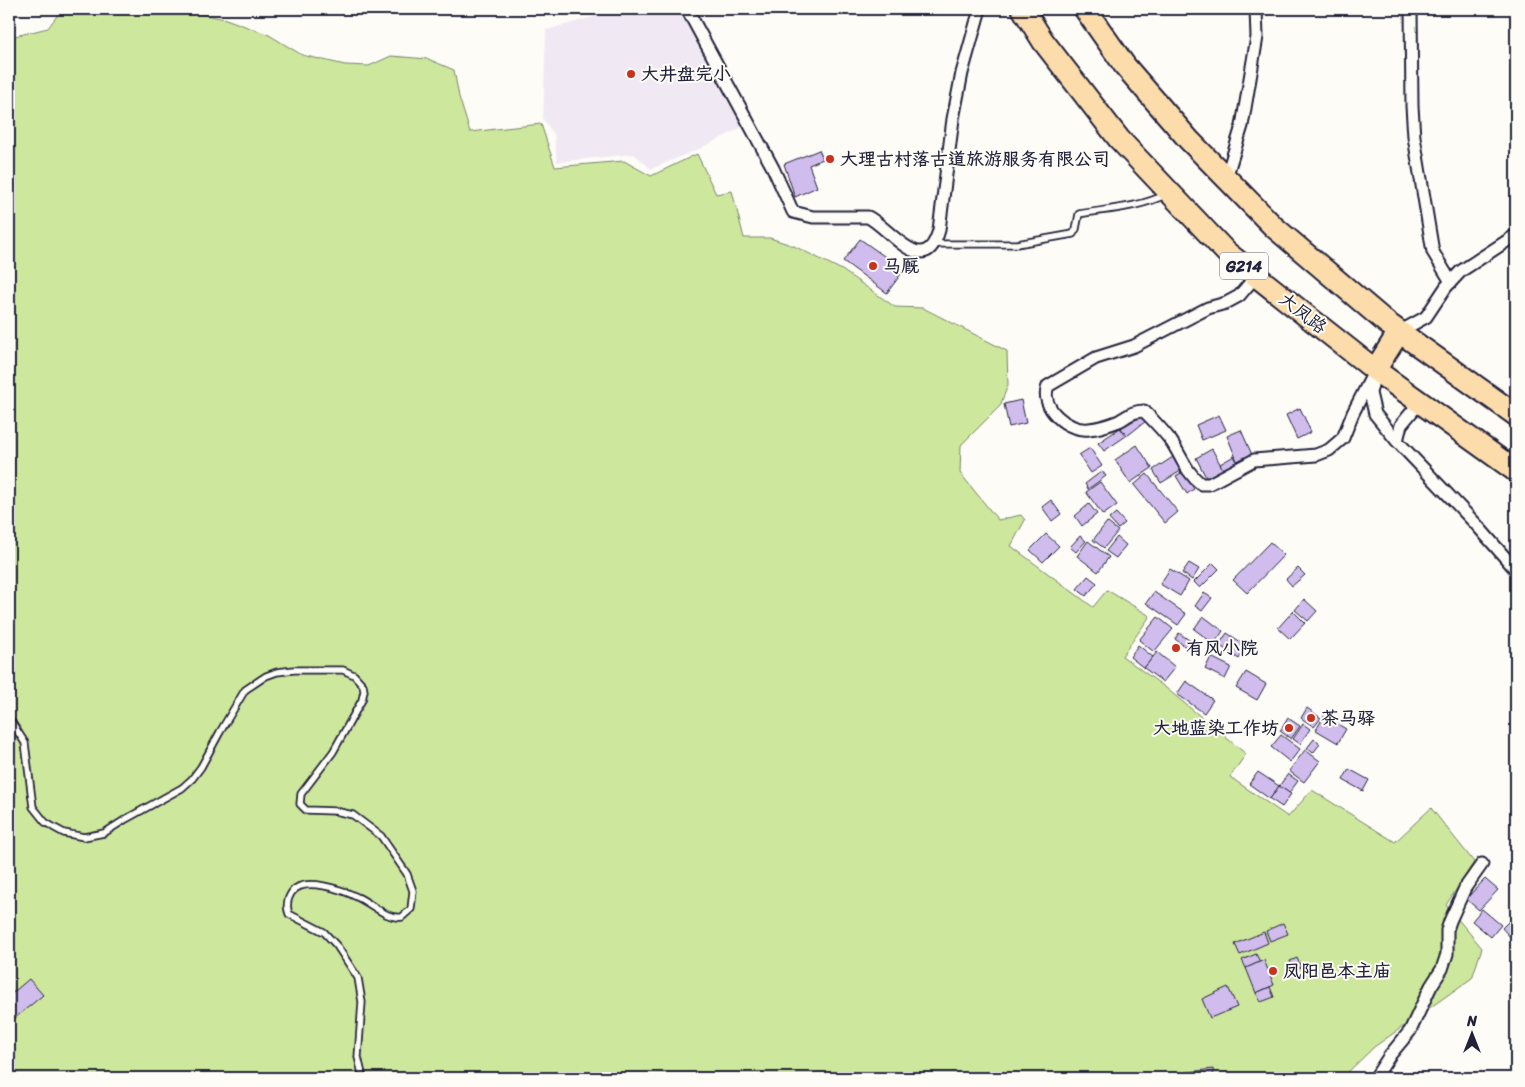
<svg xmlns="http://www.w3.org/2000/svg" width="1525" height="1087" viewBox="0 0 1525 1087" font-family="Sriracha,'LXGW WenKai TC',sans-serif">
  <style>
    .built { fill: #f0e9f4 }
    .green { fill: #cde79d; stroke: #78846c }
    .building { fill: #d0bded; stroke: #22223b }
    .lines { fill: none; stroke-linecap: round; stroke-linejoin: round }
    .lane-casing { stroke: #22223b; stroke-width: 9 }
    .street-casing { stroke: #22223b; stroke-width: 15 }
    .highway-casing { stroke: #22223b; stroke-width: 25 }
    .lane { stroke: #fdfcf7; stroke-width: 5.5 }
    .street { stroke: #fdfcf7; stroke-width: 11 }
    .highway { stroke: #fddcac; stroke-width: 21 }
    .poi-dot { fill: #c8321e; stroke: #fdfcf7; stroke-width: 2 }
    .labels { text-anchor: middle; stroke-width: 4; stroke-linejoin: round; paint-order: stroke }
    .shield { fill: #fdfcf7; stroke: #646373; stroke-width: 1 }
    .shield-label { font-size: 16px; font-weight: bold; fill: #22223b }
    .poi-label { font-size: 18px; font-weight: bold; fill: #22223b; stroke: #fdfcf7; text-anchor: start }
    .street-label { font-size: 18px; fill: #22223b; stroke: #fdfcf7 }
  </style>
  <rect width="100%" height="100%" fill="#fdfcf7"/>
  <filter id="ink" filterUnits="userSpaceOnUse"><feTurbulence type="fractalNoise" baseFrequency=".02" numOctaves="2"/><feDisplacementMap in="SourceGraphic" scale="10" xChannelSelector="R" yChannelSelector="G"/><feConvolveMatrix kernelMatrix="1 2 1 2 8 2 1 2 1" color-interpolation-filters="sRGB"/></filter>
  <g filter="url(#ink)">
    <path class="built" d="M622,9h60l63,117 -44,22 -50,21 -17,-15 -77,8 -3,-28 -11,-15 3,-89z"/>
    <path class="green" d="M62,9h39l40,4 44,-2 41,8 43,16 33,20 43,10 24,1 22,-10 37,3 26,11 5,27 11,35 71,-8 14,43 69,-6 27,15 46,-22 19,40 16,-3 12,47h26l24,8 48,24 53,37 28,1 84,43 1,34 -8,21 -39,39 -1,28 38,47 23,-5 4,5 -14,26 82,61 14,-17 43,26 -28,40 44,32 80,66 -16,23 58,40 24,-27 83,52 36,-34 43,54 -28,43 36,43 -10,30 -98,69 -32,31h-1333v-1043l2,2 37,-9z"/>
    <g class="building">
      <path d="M819,150l4,9 -14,6 8,22 -22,10 -11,-33z"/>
      <path d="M860,239l44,31 -17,23 -44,-32z"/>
      <path d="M1021,400l5,23 -17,4 -5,-23z"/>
      <path d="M1300,408l11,24 -14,7 -11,-24z"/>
      <path d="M1140,414l6,7 -19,15 -6,-8z"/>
      <path d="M1219,415l7,15 -24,10 -6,-15z"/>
      <path d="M1120,428l6,8 -22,15 -6,-8z"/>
      <path d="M1241,430l12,27 -15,6 -11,-27z"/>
      <path d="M1137,445l15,23 -22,15 -15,-23z"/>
      <path d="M1090,448l12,18 -11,7 -12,-18z"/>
      <path d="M1212,449l13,24 -17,8 -12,-23z"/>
      <path d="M1176,455l8,14 -23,14 -8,-13z"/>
      <path d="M1234,456l5,10 -14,7 -5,-9z"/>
      <path d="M1102,471l4,5 -18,13 -3,-5z"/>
      <path d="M1183,472l11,17 -7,5 -11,-18z"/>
      <path d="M1147,474l31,38 -13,11 -31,-38z"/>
      <path d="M1100,482l17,23 -14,10 -17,-23z"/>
      <path d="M1051,500l10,14 -9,7 -10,-14z"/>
      <path d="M1089,504l8,10 -15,12 -7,-10z"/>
      <path d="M1116,513l9,10 -7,6 -9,-10z"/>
      <path d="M1107,522l11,9 -14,17 -11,-8z"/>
      <path d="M1046,534l13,12 -16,16 -13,-12z"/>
      <path d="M1080,536l6,5 -10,11 -6,-5z"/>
      <path d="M1117,537l9,8 -10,13 -10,-7z"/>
      <path d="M1088,541l21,16 -11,15 -21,-16z"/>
      <path d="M1270,542l14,13 -37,38 -14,-13z"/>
      <path d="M1189,563l10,6 -7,11 -10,-7z"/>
      <path d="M1213,563l6,6 -19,19 -6,-6z"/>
      <path d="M1298,568l7,7 -13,11 -6,-7z"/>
      <path d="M1170,569l19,12 -9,15 -20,-12z"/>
      <path d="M1088,576l9,7 -11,13 -9,-7z"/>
      <path d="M1154,592l32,22 -8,11 -32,-22z"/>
      <path d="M1204,593l8,5 -10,13 -7,-5z"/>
      <path d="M1304,599l13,12 -9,10 -13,-11z"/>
      <path d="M1293,611l12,12 -15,16 -12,-11z"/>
      <path d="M1203,616l20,15 -9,13 -20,-15z"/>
      <path d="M1158,617l15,12 -19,23 -15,-12z"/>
      <path d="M1179,633l13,9 -5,6 -12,-9z"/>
      <path d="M1227,633l20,13 -8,13 -20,-14z"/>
      <path d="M1138,645l15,12 -9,11 -14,-11z"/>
      <path d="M1157,652l18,15 -12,15 -19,-14z"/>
      <path d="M1211,657l20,10 -6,12 -20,-10z"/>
      <path d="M1246,672l20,12 -9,16 -21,-12z"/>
      <path d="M1186,681l27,19 -9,13 -27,-19z"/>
      <path d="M1307,708l14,10 -7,9 -13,-9z"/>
      <path d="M1324,716l22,13 -8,14 -22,-13z"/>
      <path d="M1288,718l12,8 -9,13 -11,-8z"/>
      <path d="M1303,724l7,5 -10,15 -7,-5z"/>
      <path d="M1281,735l19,14 -10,13 -19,-15z"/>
      <path d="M1314,739l6,5 -7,9 -6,-5z"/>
      <path d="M1305,750l15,11 -16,21 -15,-11z"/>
      <path d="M1349,769l20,11 -6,11 -20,-11z"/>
      <path d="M1258,772l21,14 -9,13 -21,-15z"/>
      <path d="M1288,774l10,7 -9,12 -10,-7z"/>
      <path d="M1279,786l12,8 -9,13 -12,-8z"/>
      <path d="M1485,879l13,11 -19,20 -13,-11z"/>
      <path d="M1482,909l19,16 -10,12 -19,-16z"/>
      <path d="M1516,914v19l-5,5 -9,-10z"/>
      <path d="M1283,923l5,11 -18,7 -4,-10z"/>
      <path d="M1264,932l4,11 -28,12 -5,-11z"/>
      <path d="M1256,954l4,8 -14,6 -4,-8z"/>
      <path d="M1297,958l4,9 -7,3 -4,-9z"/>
      <path d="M1264,960l10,25 -18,8 -10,-25z"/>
      <path d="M29,979l14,16 -34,28v-27z"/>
      <path d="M1228,987l9,20 -27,11 -8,-19z"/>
      <path d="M1270,987l4,10 -13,5 -5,-9z"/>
      <path d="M1213,1069l1,9h-32l-1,-5z"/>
    </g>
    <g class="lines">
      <defs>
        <g id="lane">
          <path d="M934,244h83l56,-10 3,-5 3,-15c29,-5 60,-6 88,-20"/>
          <path d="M9,718l16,25 8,64 12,15 8,5 11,6 20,4 20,-4 22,-14 56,-31 10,-9 9,-12 19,-35 25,-42 21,-14 11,-4 17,-2h49l11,5 9,10 1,6 -2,9 -29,52 -32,42 -1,10 6,6 29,1 18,4 28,21 26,38 6,17 -2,18 -9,8c-15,3 -31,-14 -45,-20 -14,-7 -53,-21 -65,-5 -5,7 -6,14 -3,22l35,18 13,14 21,32 4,24 -4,55 5,21"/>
        </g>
        <g id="street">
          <path d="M687,9l86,159 20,44 20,5h55c21,10 57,65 71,13l14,-111 9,-46 18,-64"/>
          <path d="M1411,9l1,97 2,31 19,115 18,30"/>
          <path d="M1226,178l16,-52 15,-89 -1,-28"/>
          <path d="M1256,276l-17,20 -13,7 -18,5 -74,38 -38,12 -48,28c-9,21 20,46 41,43 11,-1 20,-4 30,-8 9,-5 14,-10 25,-10 10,10 19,19 27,30 11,16 14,30 30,43h8l45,-24 62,-5 13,-5 14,-12 10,-25 22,-43"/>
          <path d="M1399,332l27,-15 20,-30 15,-16 55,-36"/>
          <path d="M1373,381l-3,12 5,21 22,27 78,82 41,47"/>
          <path d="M1397,441l4,-16 19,-23"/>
          <path d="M1375,1078l15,-23 20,-24 21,-45 11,-17 5,-15v-24l3,-9 15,-33 17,-24"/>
        </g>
        <g id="highway">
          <path d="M1023,9l20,32 76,98 107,113 149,118 141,101"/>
          <path d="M1085,9l40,57 64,74 85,87 113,96 129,92"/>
          <path d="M1375,370l24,-38"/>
        </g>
      </defs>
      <use href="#lane" class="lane-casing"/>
      <use href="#street" class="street-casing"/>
      <use href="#highway" class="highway-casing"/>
      <use href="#lane" class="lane"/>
      <use href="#street" class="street"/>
      <use href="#highway" class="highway"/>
    </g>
  </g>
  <g class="poi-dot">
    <circle cx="631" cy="74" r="5"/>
    <circle cx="830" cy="159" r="5"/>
    <circle cx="873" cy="266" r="5"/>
    <circle cx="1176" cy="648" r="5"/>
    <circle cx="1311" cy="718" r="5"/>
    <circle cx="1289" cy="728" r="5"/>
    <circle cx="1273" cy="971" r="5"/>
  </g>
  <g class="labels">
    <rect class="shield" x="1220" y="252.5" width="48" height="27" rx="4"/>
    <g class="shield-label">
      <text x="1244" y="272">G214</text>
    </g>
    <g class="poi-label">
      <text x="641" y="80">大井盘完小</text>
      <text x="840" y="165">大理古村落古道旅游服务有限公司</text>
      <text x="883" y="272">马厩</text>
      <text x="1186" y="654">有风小院</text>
      <text x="1321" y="724">茶马驿</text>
      <text x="1279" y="734" text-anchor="end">大地蓝染工作坊</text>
      <text x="1283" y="977">凤阳邑本主庙</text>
    </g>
    <g class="street-label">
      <text transform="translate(1303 313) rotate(38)" y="6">大凤路</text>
    </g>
  </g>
  <rect width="1525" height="1087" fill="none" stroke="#fdfcf7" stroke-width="30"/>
  <rect x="15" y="15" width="1495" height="1057" fill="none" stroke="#22223b" stroke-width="2" filter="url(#ink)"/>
  <g transform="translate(1472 1034)" stroke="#fdfcf7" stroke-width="4" paint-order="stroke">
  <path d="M0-4L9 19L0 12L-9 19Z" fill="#22223b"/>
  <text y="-8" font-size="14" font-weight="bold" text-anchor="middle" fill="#22223b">N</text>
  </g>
</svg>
